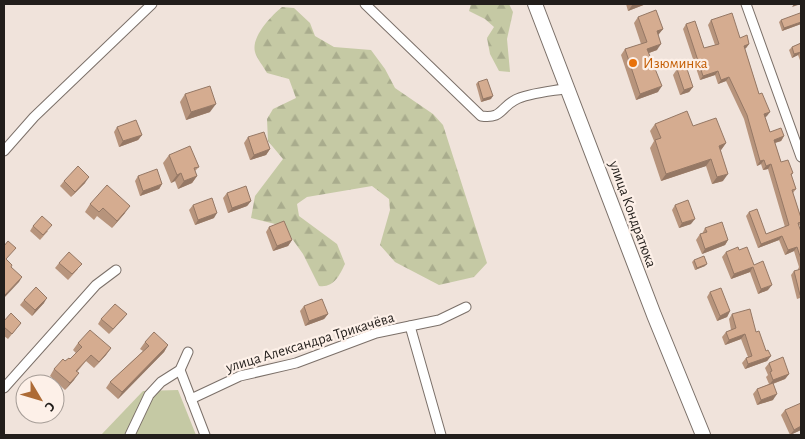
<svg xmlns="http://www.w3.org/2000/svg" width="805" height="439" viewBox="0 0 805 439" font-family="'Alegreya Sans',sans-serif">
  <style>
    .green { fill: #c5c9a4 }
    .forest { fill: url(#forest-firs) }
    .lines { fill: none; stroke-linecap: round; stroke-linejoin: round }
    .street-casing { stroke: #7b7069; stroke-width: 11 }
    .primary-casing { stroke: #7b7069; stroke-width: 16 }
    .street { stroke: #fff; stroke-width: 9 }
    .primary { stroke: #fff; stroke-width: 14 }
    .wall { fill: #b7947c }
    .shaded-wall { fill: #957865 }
    .building { fill: #d5ac90; stroke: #957865 }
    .food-dot { fill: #e8710a; stroke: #fdf0e8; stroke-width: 2 }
    .labels { text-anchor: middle; stroke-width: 4.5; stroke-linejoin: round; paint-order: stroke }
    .food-label { font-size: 15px; fill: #c56008; stroke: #fdf0e8; text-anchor: start }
    .street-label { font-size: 15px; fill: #221e1b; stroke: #fdf0e8 }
  </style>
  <defs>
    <pattern id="forest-firs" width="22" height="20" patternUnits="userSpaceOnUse" patternTransform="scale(1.25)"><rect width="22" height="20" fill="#c5c9a4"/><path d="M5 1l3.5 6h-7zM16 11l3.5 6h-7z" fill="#a9ac8d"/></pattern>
  </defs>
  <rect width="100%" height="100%" fill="#f0e3db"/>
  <path class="green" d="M178,390l18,45h-95l42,-44z"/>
  <g class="forest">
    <path d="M471,4h38l4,8 -6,27 3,33 -11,-1 -9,-17 -3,-16 7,-11 -9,-8 -16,-8z"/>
    <path d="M282,7l12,1 16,15 5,13 19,11 37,3 14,19 10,19 38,26 10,11 44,138 -13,14 -35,8 -44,-23 -15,-17 10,-35 -1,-11 -17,-13 -65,11 -10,7 2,12 38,28 8,20c-6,12 -11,24 -26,22l-16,-32 -20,-28 -32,-8 4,-22 28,-37 -15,-18 -1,-22 6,-10 23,-11 -7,-19 -22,-6c-3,-6 -10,-14 -12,-21 -4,-15 16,-36 27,-45z"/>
  </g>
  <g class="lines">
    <defs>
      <g id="street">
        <path d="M365,4l116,112c21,3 19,-8 34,-16 12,-7 39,-9 54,-12"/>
        <path d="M746,4l55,153"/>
        <path d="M4,151l30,-34 118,-113"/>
        <path d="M410,326l31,109"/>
        <path d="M180,370l25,65"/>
        <path d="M4,388l92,-103 20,-15"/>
        <path d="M191,399l49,-23 56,-13 80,-30 63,-13 27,-13"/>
        <path d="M130,435l19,-40 12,-13 19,-12 8,-18"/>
      </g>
      <path id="primary" d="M535,4l119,311 49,120"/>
    </defs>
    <use href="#street" class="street-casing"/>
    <use href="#primary" class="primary-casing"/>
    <use href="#street" class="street"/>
    <use href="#primary" class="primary"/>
  </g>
  <g class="wall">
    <path d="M626,4h20l-18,7z"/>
    <path d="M638,17l25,12 -5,6 -1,15 -8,3 9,39 -22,8 -15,-45 4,-6 16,-5 -7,-21z"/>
    <path d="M711,20l29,18 9,6 -3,4 -1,1 14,45 8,22 -2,1 5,15 14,4 -3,5 -6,2 6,19 12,11 -2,3 5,13 -3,4 8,25v5l-2,3 2,6v70l-1,-4 -3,1 -6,-24 3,-4 4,-1v-1l1,-2 -5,-16 -9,4 -6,-15 -21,8 -12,-32 3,-4 17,22 19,-7 -17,-58 -5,1 -2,-6 -4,2 -13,-47 -18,-38 -8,3 -3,-9 -15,5 -17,-51 3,-5 18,24 11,-3 -7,-20z"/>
    <path d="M781,20l20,4 -19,7 -3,-9z"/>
    <path d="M801,43v20l-3,-8 -6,3 -3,-8 3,-3z"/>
    <path d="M677,69l16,18 -4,5 -9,3 -7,-20z"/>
    <path d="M478,82l13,17 -10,3 -5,-18z"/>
    <path d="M185,94l25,18 -24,8 -6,-18z"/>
    <path d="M655,124l38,2 33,17 -5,7 2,31 -11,3 -6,-18 -45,15 -11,-33 4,-7 -4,-10z"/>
    <path d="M117,127l25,8 -4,5 -19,7 -5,-15z"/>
    <path d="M248,137l22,12 -4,6 -16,5 -6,-17z"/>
    <path d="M169,155l30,12 -4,4 2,5 -5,7 -14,6 -3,-8 -4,2 -8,-20z"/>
    <path d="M138,176l24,8 -3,5 -19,7 -5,-15z"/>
    <path d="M64,181l21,2 -14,14 -11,-11z"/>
    <path d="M227,193l24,8 -4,5 -19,7 -5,-15z"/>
    <path d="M90,204l35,9 -13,15 -15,-12 -3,4 -9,-8z"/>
    <path d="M193,205l21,13 -19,7 -6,-15z"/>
    <path d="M675,205l16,19 -12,4 -7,-18z"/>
    <path d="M33,226l15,5 -8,9 -10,-9z"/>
    <path d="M269,227l23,13 -4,6 -15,5 -7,-19z"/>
    <path d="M705,228l23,12 -3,5 -23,9 -6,-14 4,-6h2z"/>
    <path d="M739,250l15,15 14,25 -10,4 -8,-22 -19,7 -9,-22 4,-5z"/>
    <path d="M694,260l11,6 -10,4 -3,-8z"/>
    <path d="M59,263l19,6 -10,11 -13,-12z"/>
    <path d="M710,292l20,19 -3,6 -10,4 -10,-24z"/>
    <path d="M24,300l20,3 -12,13 -12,-11z"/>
    <path d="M304,306l24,8 -4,5 -19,7 -5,-15z"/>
    <path d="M127,314l-18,20 -11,-10 3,-5z"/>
    <path d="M732,314l24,18 10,19 5,5 -4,5 -22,8 -3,-6 4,-5 2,-1 -7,-18 -16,6 -3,-8 4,-5 5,-2 -2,-11z"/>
    <path d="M4,321l17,2 -13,16 -4,-3z"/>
    <path d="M145,342l23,3 -4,7 -46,47 -12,-11 4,-6 33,-31 -3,-2z"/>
    <path d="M78,343l33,5 -5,7 -12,13 -8,-7 -9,11 -3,8 -9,10 -15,-14 4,-7 11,-8 5,-2 6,-6 -3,-3z"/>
    <path d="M769,363l20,11 -4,5 -12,5v16l-16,5 -4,-11 4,-5 12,-5 -3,-7 2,-2 -3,-7z"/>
    <path d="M785,410l16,20 -11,5 -9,-20z"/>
  </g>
  <g class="shaded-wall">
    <path d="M633,4h13l-18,7z"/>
    <path d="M794,4h7l-9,3z"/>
    <path d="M801,22v2l-19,7 2,-3z"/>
    <path d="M663,29l-5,6 -1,-4z"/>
    <path d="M661,44l-4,6 -14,5 4,-6z"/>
    <path d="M749,44l-3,4 -5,2 3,-4z"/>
    <path d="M801,52l-3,3 -6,3 2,-4z"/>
    <path d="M718,71l-3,4 -15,5 3,-4z"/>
    <path d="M729,77l-3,4 -8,3 3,-4z"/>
    <path d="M662,86l-4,6 -22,8 4,-6z"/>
    <path d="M693,87l-4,5 -9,3 4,-5z"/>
    <path d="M493,96l-2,3 -10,3 2,-3z"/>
    <path d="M216,104l-6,8 -24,8 5,-8z"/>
    <path d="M770,112l-3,4 -5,3 2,-5z"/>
    <path d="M142,135l-4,5 -19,7 4,-6z"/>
    <path d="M784,136l-3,5 -10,3 3,-4z"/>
    <path d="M726,143l-5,7 -2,-4z"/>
    <path d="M270,149l-4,6 -16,5 4,-5z"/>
    <path d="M711,159l-5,7 -45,15 5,-7z"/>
    <path d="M764,160l-3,4 -4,2 3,-5z"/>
    <path d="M771,164l-3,5 -5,1 3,-4z"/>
    <path d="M181,173l-6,8 -4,2 6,-8z"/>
    <path d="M728,174l-5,7 -11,3 5,-7z"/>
    <path d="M197,176l-5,7 -14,6 6,-8z"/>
    <path d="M89,177l-4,6 -14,14 4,-5z"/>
    <path d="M162,184l-3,5 -19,7 3,-5z"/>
    <path d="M251,201l-4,5 -19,7 4,-5z"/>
    <path d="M130,206l-5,7 -13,15 5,-7z"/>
    <path d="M217,213l-3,5 -19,7 3,-5z"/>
    <path d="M695,219l-4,5 -12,4 3,-5z"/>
    <path d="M782,236l-3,4 -21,8 3,-4z"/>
    <path d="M292,240l-4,6 -15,5 4,-5z"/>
    <path d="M728,240l-3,5 -23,9 3,-5z"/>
    <path d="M797,247l-3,4 -9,4 3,-5z"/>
    <path d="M707,264l-2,2 -10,4 2,-2z"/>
    <path d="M753,267l-3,5 -19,7 3,-5z"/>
    <path d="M22,277l-3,5 -15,16v-2z"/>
    <path d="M772,285l-4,5 -10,4 3,-5z"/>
    <path d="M47,298l-3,5 -12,13 3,-6z"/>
    <path d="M730,311l-3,6 -10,4 3,-5z"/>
    <path d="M127,314l-4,5 -14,15 4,-5z"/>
    <path d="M328,314l-4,5 -19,7 4,-5z"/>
    <path d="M745,334l-4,5 -16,6 4,-5z"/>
    <path d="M168,345l-4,7 -46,47 4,-7z"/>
    <path d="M111,348l-5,7 -12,13 5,-6z"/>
    <path d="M771,356l-4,5 -22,8 3,-5z"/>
    <path d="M79,373l-5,7 -9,10 5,-7z"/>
    <path d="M789,374l-4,5 -16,6 4,-5z"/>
    <path d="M777,394l-4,6 -16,5 4,-5z"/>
    <path d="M801,426v4l-11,5 4,-5z"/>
  </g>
  <g class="building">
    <path d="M656,10l7,19 -6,2 4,13 -14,5 15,37 -22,8 -15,-45 22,-7 -9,-25z"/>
    <path d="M732,13l8,25 7,-3 2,9 -5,2 15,48 3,-1 8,19 -6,2 6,18 11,-4 3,8 -10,4 7,22 7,-2 5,13 -2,1 5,15 -4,1 9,28v4l-3,1 3,9v27l-4,-12 -9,3 -6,-14 -21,8 -12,-32 8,-3 9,25 23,-9 -18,-61 -5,2 -2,-6 -4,1 -13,-46 -18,-38 -8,3 -3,-9 -15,5 -17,-52 9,-3 9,27 15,-4 -8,-24z"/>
    <path d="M800,13l1,3v6l-17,6 -3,-8z"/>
    <path d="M801,43v9l-7,2 -2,-7z"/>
    <path d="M686,66l7,21 -9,3 -7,-21z"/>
    <path d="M487,79l6,17 -10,3 -5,-17z"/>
    <path d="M210,86l6,18 -25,8 -6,-18z"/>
    <path d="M687,111l6,15 23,-8 10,25 -7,3 9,28 -11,3 -6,-18 -45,15 -11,-34 6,-2 -6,-14z"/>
    <path d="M136,120l6,15 -19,6 -6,-14z"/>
    <path d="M264,132l6,17 -16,6 -6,-18z"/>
    <path d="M190,146l9,21 -5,1 3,8 -13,5 -3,-8 -4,2 -8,-20z"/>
    <path d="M78,166l11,11 -14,15 -11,-11z"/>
    <path d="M157,169l5,15 -19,7 -5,-15z"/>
    <path d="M107,185l23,21 -13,15 -14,-13 -4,4 -9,-8z"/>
    <path d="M246,186l5,15 -19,7 -5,-15z"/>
    <path d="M212,198l5,15 -19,7 -5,-15z"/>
    <path d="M688,200l7,19 -13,4 -7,-18z"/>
    <path d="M42,216l10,9 -9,10 -10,-9z"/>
    <path d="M284,221l8,19 -15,6 -8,-19z"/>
    <path d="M722,222l6,18 -23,9 -5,-15 7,-2 -2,-4z"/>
    <path d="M8,241l8,7 -10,11 6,6 -1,2 11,10 -18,19v-50z"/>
    <path d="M738,247l1,3 8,-3 7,18 9,-4 9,24 -11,4 -8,-22 -19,7 -8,-22z"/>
    <path d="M69,252l13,12 -10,10 -13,-11z"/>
    <path d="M704,256l3,8 -10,4 -3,-8z"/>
    <path d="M801,269v26h-1l-6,-24z"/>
    <path d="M36,287l11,11 -12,12 -11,-10z"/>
    <path d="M721,288l9,23 -10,5 -10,-24z"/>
    <path d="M322,299l6,15 -19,7 -5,-15z"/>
    <path d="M115,304l12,10 -14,15 -12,-10z"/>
    <path d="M750,309l6,23 3,-1 7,20 2,-1 3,6 -23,8 -2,-6 6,-2 -7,-22 -16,6 -3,-8 10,-4 -4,-14z"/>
    <path d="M11,313l10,10 -9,11 -8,-7v-6z"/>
    <path d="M90,330l21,18 -12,14 -8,-7 -15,16 3,2 -9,10 -16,-14 9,-10 2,2 4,-3 1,1 12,-12 -4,-4z"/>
    <path d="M154,332l14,13 -46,47 -12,-10 39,-36 -4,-4z"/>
    <path d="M783,357l6,17 -16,6 -3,-8 2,-1 -3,-8z"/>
    <path d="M773,383l4,11 -16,6 -4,-11z"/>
    <path d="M801,403v23l-7,4 -9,-20z"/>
  </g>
  <circle class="food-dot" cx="633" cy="63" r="5"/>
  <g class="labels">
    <g class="food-label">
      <text x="643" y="68">Изюминка</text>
    </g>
    <g class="street-label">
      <text transform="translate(633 214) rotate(70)" y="5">улица Кондратюка</text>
      <text transform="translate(310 342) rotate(-17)" y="5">улица Александра Трикачёва</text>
    </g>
  </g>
  <rect width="805" height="439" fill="none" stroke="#221e1b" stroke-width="10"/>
  <g transform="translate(40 399) rotate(128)"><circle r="24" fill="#fdf0e8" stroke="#a59c96"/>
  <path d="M0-4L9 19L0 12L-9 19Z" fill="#ad6b36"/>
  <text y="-8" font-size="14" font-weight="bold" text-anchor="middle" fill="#221e1b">С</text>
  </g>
</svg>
